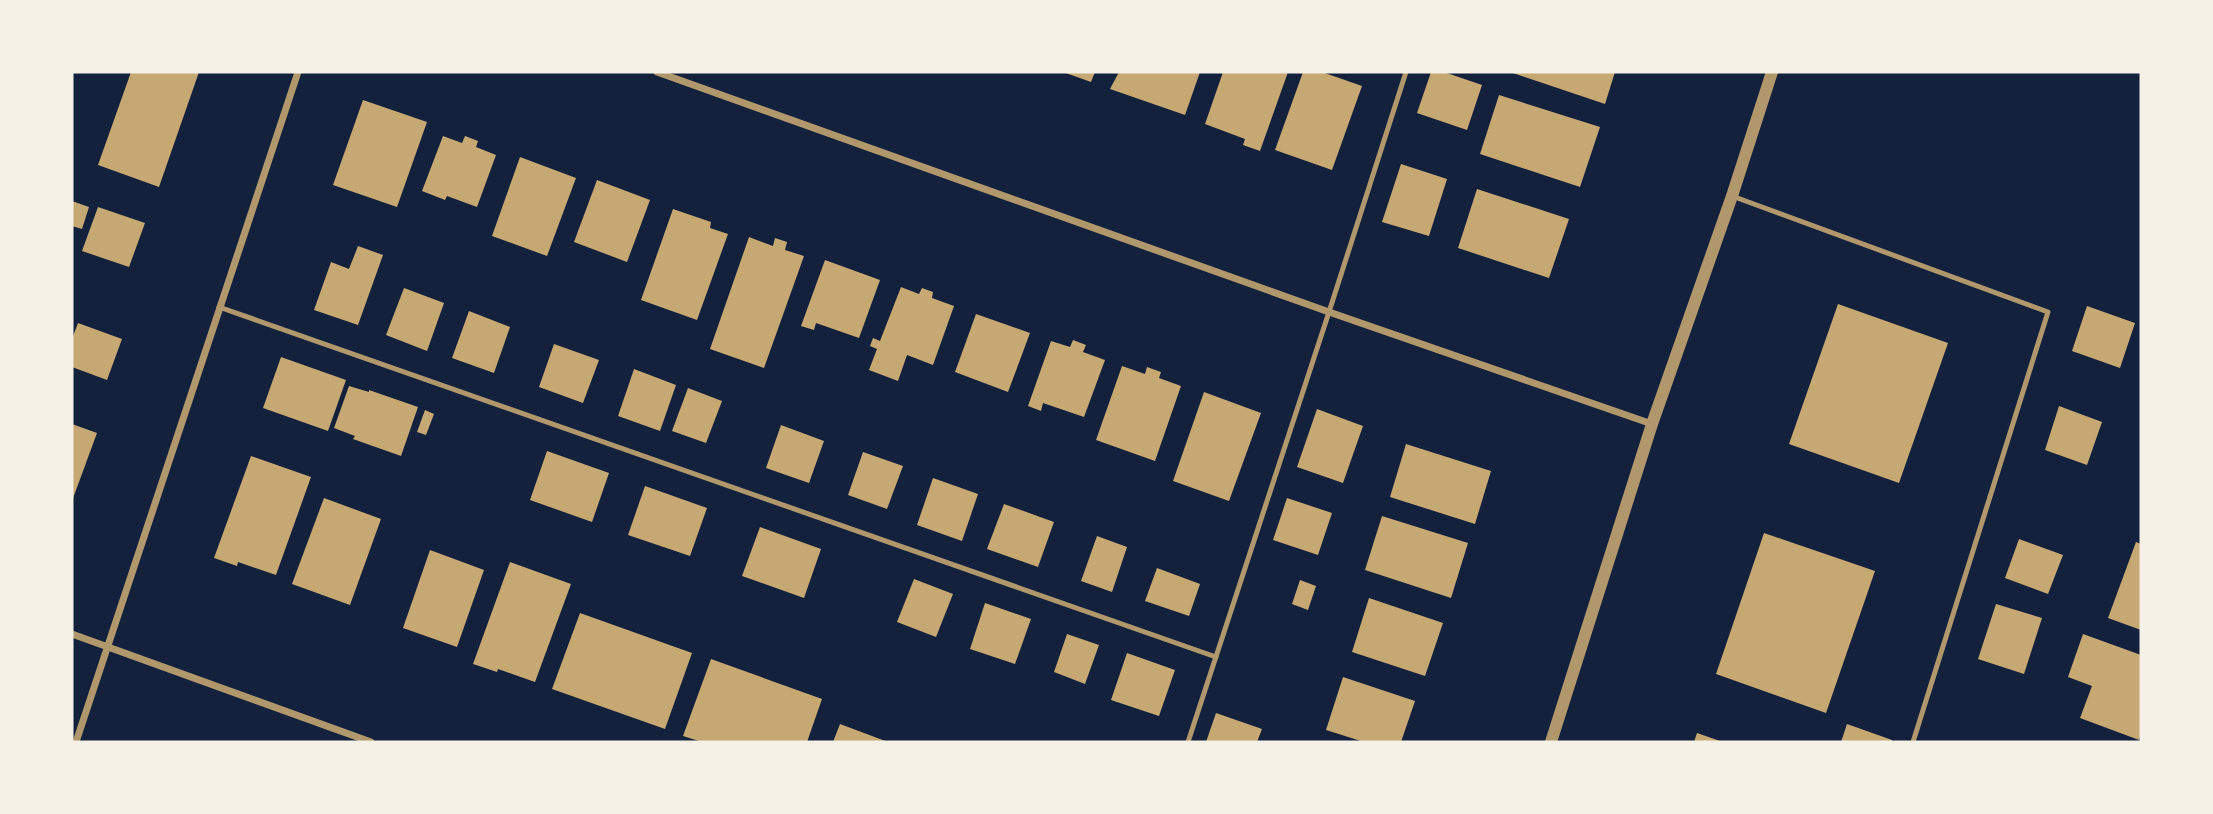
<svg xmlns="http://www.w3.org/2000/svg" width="2213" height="814" viewBox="0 0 2213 814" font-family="'Varela Round',sans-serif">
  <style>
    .building { fill: #c6a872 }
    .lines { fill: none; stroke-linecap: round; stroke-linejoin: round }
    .service { stroke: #b1986c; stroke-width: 5 }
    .minor { stroke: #b1986c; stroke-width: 7 }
    .tertiary { stroke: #b1986c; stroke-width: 12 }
  </style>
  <rect width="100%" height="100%" fill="#14213d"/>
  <g class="building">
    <path d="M131,72h68l-40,115 -61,-22z"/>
    <path d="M1063,72h32l-4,10z"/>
    <path d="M1119,72h81l-15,43 -75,-26z"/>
    <path d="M1223,72h65l-28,79 -17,-6 2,-6 -40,-15z"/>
    <path d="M1303,72h19l40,14 -30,84 -57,-20z"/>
    <path d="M1431,72h13l38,13 -15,45 -50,-17z"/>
    <path d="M1510,72h105l-10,32z"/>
    <path d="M1499,95l101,32 -20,60 -100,-33z"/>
    <path d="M363,100l64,22 -30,85 -64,-22z"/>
    <path d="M443,136l19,7 3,-7 13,5 -2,6 20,8 -19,52 -30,-11 -2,4 -23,-9z"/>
    <path d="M520,157l56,21 -29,78 -55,-20z"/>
    <path d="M1401,164l46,15 -18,57 -47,-14z"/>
    <path d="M597,180l53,20 -23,62 -53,-20z"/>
    <path d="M1477,189l92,30 -20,59 -91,-30z"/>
    <path d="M72,201l17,6 -7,22 -10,-3z"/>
    <path d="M98,207l47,16 -16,44 -47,-16z"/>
    <path d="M673,209l38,13 -1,6 18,6 -31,86 -56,-20z"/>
    <path d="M749,237l24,9 2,-8 12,4 -2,8 19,6 -40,112 -54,-19z"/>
    <path d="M358,246l25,9 -25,70 -44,-15 17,-48 18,7z"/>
    <path d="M825,260l55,20 -21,58 -43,-15 -2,7 -13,-4z"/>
    <path d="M901,287l18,7 3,-6 11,4 -1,6 22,8 -21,59 -26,-10 -9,26 -29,-11 8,-21 -7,-3 3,-8 7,3z"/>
    <path d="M404,288l40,15 -17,48 -41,-16z"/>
    <path d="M1838,304l110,39 -49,140 -110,-39z"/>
    <path d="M2087,306l48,17 -15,45 -48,-17z"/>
    <path d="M469,311l41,16 -16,46 -42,-15z"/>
    <path d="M976,314l54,19 -22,59 -53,-20z"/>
    <path d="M78,323l44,16 -15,41 -35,-13v-28z"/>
    <path d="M1073,340l13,5 -3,7 22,8 -21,57 -41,-14 -2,8 -13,-5 23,-65 19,6z"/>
    <path d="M554,344l45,16 -16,43 -44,-16z"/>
    <path d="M281,357l65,23 -18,51 -65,-23z"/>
    <path d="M1122,366l23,8 2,-7 14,5 -2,6 22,8 -26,75 -59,-21z"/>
    <path d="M634,369l42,16 -16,46 -42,-15z"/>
    <path d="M349,386l20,6v-2l49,17 -17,49 -48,-17 2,-3 -21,-8z"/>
    <path d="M688,388l34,13 -16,42 -34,-12z"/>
    <path d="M1204,392l57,21 -32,88 -56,-20z"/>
    <path d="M2059,406l43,16 -15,43 -42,-15z"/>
    <path d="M1317,409l46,17 -20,57 -46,-16z"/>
    <path d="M425,410l9,4 -8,21 -9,-3z"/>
    <path d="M72,424l25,9 -25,68z"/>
    <path d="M781,425l43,16 -15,42 -43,-15z"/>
    <path d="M1406,444l85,27 -16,53 -85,-27z"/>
    <path d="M547,451l62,22 -17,49 -62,-22z"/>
    <path d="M863,452l40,14 -16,43 -39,-14z"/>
    <path d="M251,456l60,21 -35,98 -38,-13 -1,4 -23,-8z"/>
    <path d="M933,478l45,16 -16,47 -45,-16z"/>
    <path d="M645,486l62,22 -17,48 -62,-21z"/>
    <path d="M324,498l57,21 -31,86 -58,-21z"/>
    <path d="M1287,498l45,15 -14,42 -45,-15z"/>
    <path d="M1004,504l50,18 -16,45 -51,-18z"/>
    <path d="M1382,516l86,27 -17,55 -86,-28z"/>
    <path d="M760,527l61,22 -17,49 -62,-22z"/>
    <path d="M1764,533l111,38 -49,142 -110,-39z"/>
    <path d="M1097,536l30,11 -15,45 -31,-11z"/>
    <path d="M2019,539l44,16 -15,39 -43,-16z"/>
    <path d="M2136,542l5,2v86l-33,-12z"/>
    <path d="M430,550l54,20 -27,77 -54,-19z"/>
    <path d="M510,562l61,22 -36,98 -37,-13 -1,3 -24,-8z"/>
    <path d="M1157,568l43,16 -11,32 -44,-15z"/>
    <path d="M914,579l39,15 -17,43 -39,-15z"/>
    <path d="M1300,580l16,6 -8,24 -16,-6z"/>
    <path d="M1369,598l74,25 -18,53 -73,-24z"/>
    <path d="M985,603l46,16 -16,45 -45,-15z"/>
    <path d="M1996,604l46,14 -18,56 -46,-15z"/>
    <path d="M580,613l112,40 -27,76 -113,-40z"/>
    <path d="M1067,634l32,11 -14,39 -31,-12z"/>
    <path d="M2083,634l58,21v79l-2,6 -59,-22 12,-32 -24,-9z"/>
    <path d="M1127,653l48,17 -16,46 -48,-16z"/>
    <path d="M711,659l111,40 -15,43h-105l-19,-6z"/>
    <path d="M1343,677l72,24 -14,41h-37l-38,-12z"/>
    <path d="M1216,713l46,16 -5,13h-51z"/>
    <path d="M840,724l48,18h-55z"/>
    <path d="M1847,724l45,16 -1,2h-50z"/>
    <path d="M1697,733l26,9h-29z"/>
  </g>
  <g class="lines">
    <g class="service">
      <path d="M1732,196l316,116 -135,430"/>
      <path d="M219,307l997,350"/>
      <path d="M1188,742l141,-430 77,-240"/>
    </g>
    <g class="minor">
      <path d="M657,72l672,240 323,112"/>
      <path d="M72,634l299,108"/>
      <path d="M76,742l222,-670"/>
    </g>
    <path class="tertiary" d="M1551,742l101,-318 80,-228 40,-124"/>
  </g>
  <rect width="2213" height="814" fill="none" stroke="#f6f1e7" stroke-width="147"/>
</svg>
